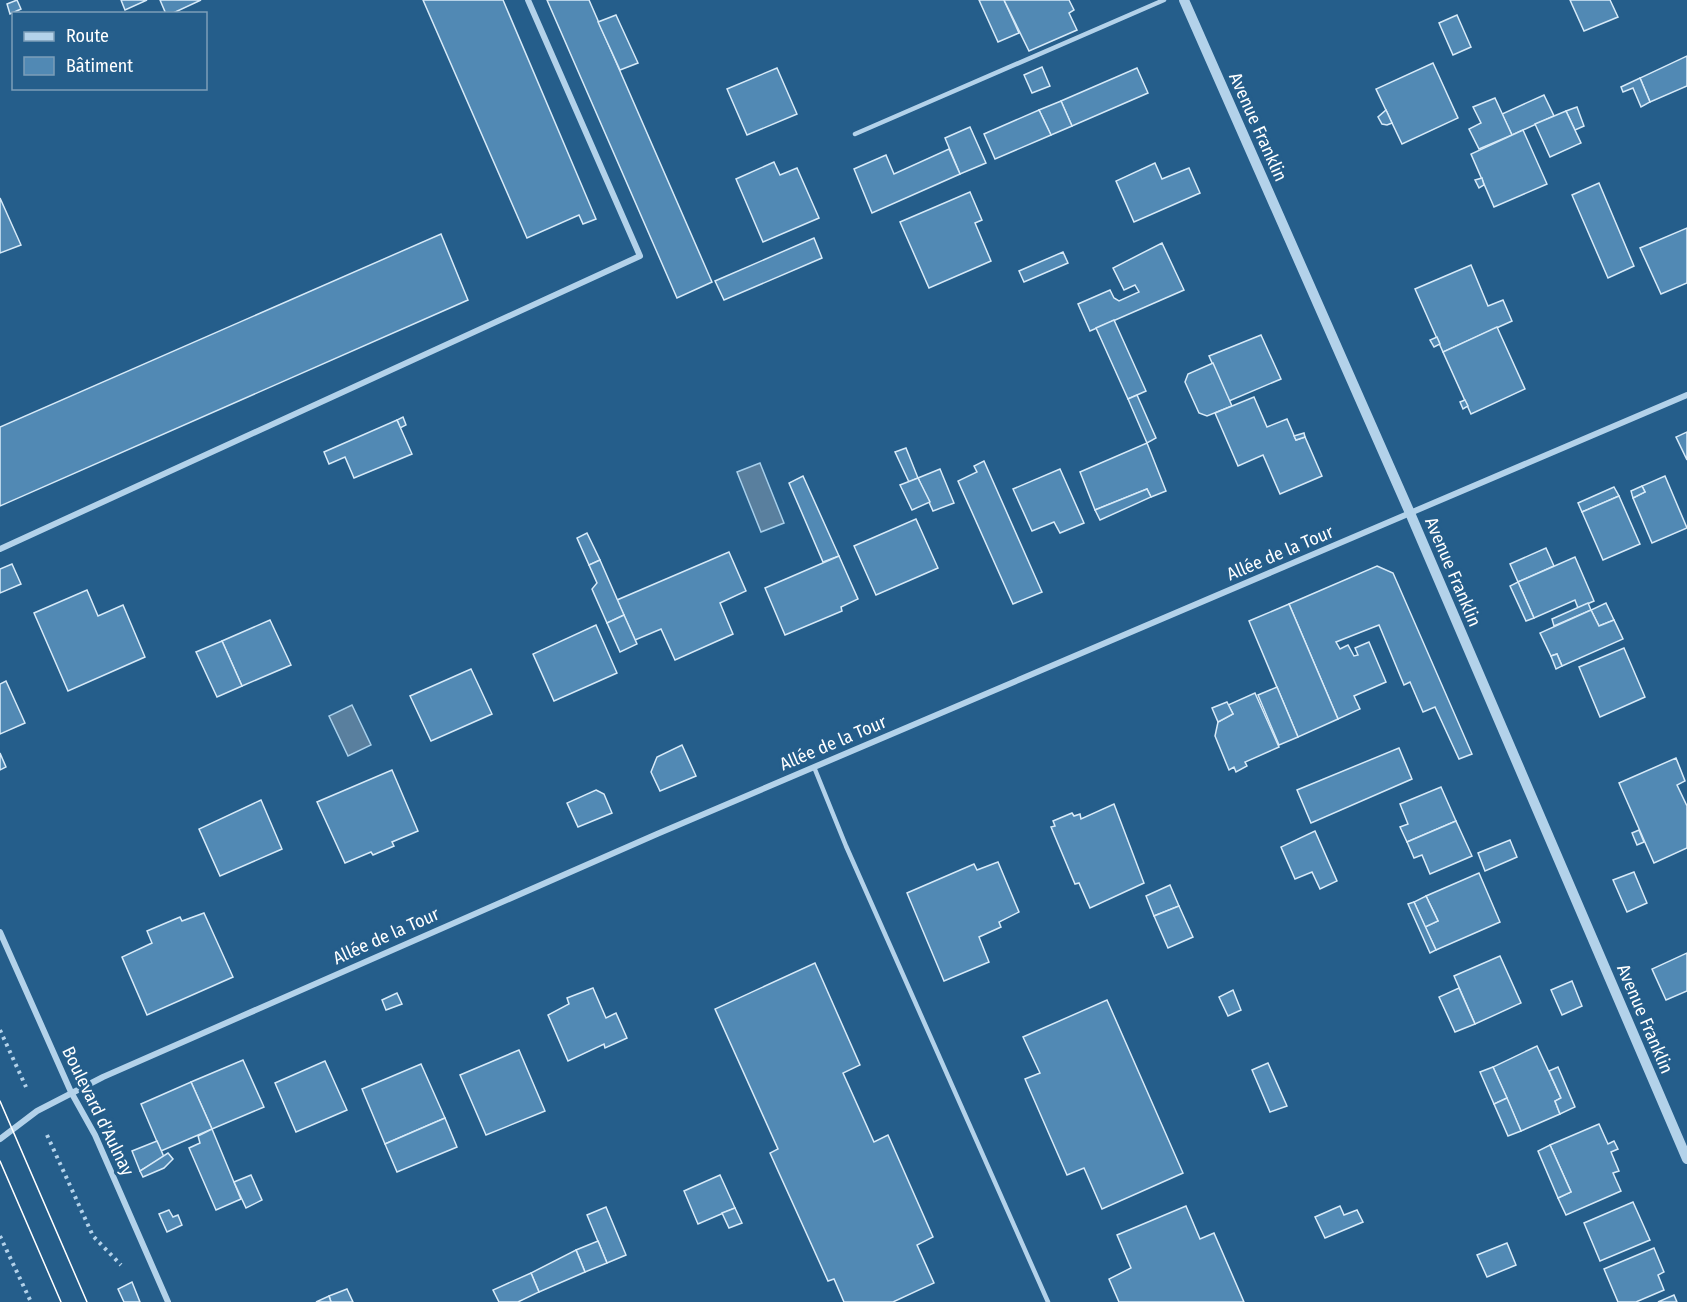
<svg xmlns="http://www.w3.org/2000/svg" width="1687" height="1302" viewBox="0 0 1687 1302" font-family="'Fira Sans Condensed',sans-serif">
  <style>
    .water { fill: #597f9e; stroke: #a7cfeb; stroke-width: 1.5 }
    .building { fill: #5189b4; stroke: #d7eaf8; stroke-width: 1.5 }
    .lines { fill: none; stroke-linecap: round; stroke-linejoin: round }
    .path { stroke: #b3d2ea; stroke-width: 4; stroke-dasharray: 3 4.5; stroke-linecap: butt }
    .service { stroke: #b3d2ea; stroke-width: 4.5 }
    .minor { stroke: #b3d2ea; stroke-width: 6 }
    .tertiary { stroke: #b3d2ea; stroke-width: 10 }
    .tram { stroke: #fff; stroke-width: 1.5 }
    .labels { text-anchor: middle; stroke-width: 6; stroke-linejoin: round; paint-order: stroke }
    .street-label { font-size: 18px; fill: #fff; stroke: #255e8b }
  </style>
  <rect width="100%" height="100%" fill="#255e8b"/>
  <g class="water">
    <path d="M760,463l24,60 -23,9 -24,-60z"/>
    <path d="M352,705l19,40 -23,11 -19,-40z"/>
  </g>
  <g class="building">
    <path d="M17,0l4,9 -11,5 -3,-10z"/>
    <path d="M121,0h26l-22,10z"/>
    <path d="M160,0h41l-30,14h-5z"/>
    <path d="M423,0h80l93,219 -13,5 -4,-9 -52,23z"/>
    <path d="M547,0h42l123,282 -35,16z"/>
    <path d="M979,0h25l15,33 -21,9z"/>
    <path d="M1004,0h65l5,10 -5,3 8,17 -48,21z"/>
    <path d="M1570,0h40l8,17 -34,14z"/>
    <path d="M616,15l22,48 -18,7 -22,-48z"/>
    <path d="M1457,15l14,32 -18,8 -14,-32z"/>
    <path d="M1687,56v30l-37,16 -10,-24z"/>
    <path d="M1433,63l25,55 -56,26 -26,-55z"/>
    <path d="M1042,67l8,19 -18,7 -8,-18z"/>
    <path d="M777,68l20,46 -50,21 -20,-46z"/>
    <path d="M1137,68l11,25 -76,33 -11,-25z"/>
    <path d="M1640,78l10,24 -9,5 -8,-19 -10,4 -2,-5z"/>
    <path d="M1544,95l10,21 -42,19 -10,-21z"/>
    <path d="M1495,98l17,37 -33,14 -10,-20 12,-6 -8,-16z"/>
    <path d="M1061,101l11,25 -21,9 -12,-25z"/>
    <path d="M1577,107l7,19 -9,4 -9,-19z"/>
    <path d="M1039,110l12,25 -56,24 -11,-25z"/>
    <path d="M1386,110l6,13 -5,2 -5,-1 -4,-7z"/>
    <path d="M1566,111l15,32 -31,14 -15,-33z"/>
    <path d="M970,127l16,36 -26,11 -15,-36z"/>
    <path d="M1523,130l24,54 -53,23 -23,-53z"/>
    <path d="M949,149l11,25 -88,39 -18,-44 32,-14 8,19z"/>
    <path d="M774,162l6,13 17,-7 22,50 -56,24 -27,-63z"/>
    <path d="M1155,163l7,16 27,-11 11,25 -66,29 -18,-41z"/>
    <path d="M1482,178l2,7 -5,3 -4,-8z"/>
    <path d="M1599,183l35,83 -26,12 -36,-83z"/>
    <path d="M970,192l12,28 -7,3 16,38 -62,27 -29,-66z"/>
    <path d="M0,198l21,47 -21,8z"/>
    <path d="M1687,228v55l-26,11 -21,-46z"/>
    <path d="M441,234l27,66 -468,206v-79z"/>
    <path d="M814,238l8,20 -98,42 -9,-19z"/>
    <path d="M1162,243l22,47 -94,41 -12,-27 32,-14 4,8 5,3 20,-9 -4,-7 -11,5 -11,-22z"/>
    <path d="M1063,252l5,11 -44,19 -5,-11z"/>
    <path d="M1471,265l17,41 15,-6 9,21 -69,31 -28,-63z"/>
    <path d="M1114,320l32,71 -18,8 -32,-71z"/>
    <path d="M1497,327l28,62 -54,25 -28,-62z"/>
    <path d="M1261,335l20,44 -52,22 -20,-45z"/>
    <path d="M1437,337l3,7 -6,3 -4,-7z"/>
    <path d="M1213,363l19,43 -25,10 -8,-3 -14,-31 3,-8z"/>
    <path d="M1137,395l19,43 -9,5 -19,-44z"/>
    <path d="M1254,397l13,30 20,-8 9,21 9,-3 17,39 -42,18 -17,-39 -25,11 -23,-53z"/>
    <path d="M1465,400l3,6 -5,3 -3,-7z"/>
    <path d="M403,417l3,8 -6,3 -3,-8z"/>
    <path d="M397,420l15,34 -58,24 -9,-21 -16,7 -5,-12z"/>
    <path d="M1687,432v28l-11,-23z"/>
    <path d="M1304,433l1,4 -9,3 -2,-4z"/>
    <path d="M1147,443l19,48 -15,6 -4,-8 -52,21 -15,-38z"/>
    <path d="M906,448l12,30 -9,4 -14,-30z"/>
    <path d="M984,461l58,131 -29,12 -55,-123 19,-9 -3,-6z"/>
    <path d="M940,469l14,34 -21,8 -15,-33z"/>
    <path d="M1060,469l24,54 -24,10 -6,-11 -22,9 -19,-42z"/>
    <path d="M803,476l36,80 -16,6 -34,-79z"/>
    <path d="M1665,476l22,52 -35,15 -19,-45 12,-6 -3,-6z"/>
    <path d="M918,478l12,24 -18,8 -12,-25z"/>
    <path d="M1642,486l3,6 -12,6 -2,-7z"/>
    <path d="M1614,487l5,9 -37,16 -4,-9z"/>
    <path d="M1147,489l4,8 -51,23 -5,-10z"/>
    <path d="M1619,496l21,48 -37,16 -21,-48z"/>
    <path d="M916,519l22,49 -62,27 -22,-49z"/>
    <path d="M587,533l13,27 -11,5 -12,-27z"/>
    <path d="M1546,548l8,18 -36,16 -8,-18z"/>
    <path d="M729,552l17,39 -26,12 13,31 -58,26 -14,-31 -26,11 -18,-40z"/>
    <path d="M839,556l19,43 -17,8 1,4 -57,24 -20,-47z"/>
    <path d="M1575,557l19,44 -16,7 -3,-8 -41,18 -16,-36z"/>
    <path d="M600,560l24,55 -17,8 -15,-34 5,-6 -8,-18z"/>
    <path d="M12,564l9,20 -21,9v-24z"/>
    <path d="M1377,566l16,7 79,181 -13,5 -24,-52 -12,5 -13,-30 -6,3 -25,-60 -43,17 4,7 8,-4 6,11 4,-1 -3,-7 14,-6 17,40 -32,14 6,13 -22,10 -49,-115z"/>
    <path d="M1518,582l16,36 -8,3 -16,-35z"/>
    <path d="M87,590l11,26 25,-11 22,52 -77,34 -34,-78z"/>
    <path d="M1588,603l3,7 -37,16 -2,-7z"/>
    <path d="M1606,603l8,17 -15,6 -8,-16z"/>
    <path d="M1289,604l49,115 -40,18 -49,-116z"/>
    <path d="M1591,610l8,16 15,-6 9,19 -61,27 -5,-12 -6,2 -11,-23z"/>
    <path d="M624,615l13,29 -17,8 -13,-29z"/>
    <path d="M270,620l21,45 -49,21 -20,-45z"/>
    <path d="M596,625l21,48 -63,28 -21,-47z"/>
    <path d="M222,641l20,45 -25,11 -21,-45z"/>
    <path d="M1624,648l21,49 -45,20 -21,-50z"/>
    <path d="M1557,654l5,12 -6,3 -5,-13z"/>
    <path d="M471,669l21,45 -61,27 -21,-45z"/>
    <path d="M6,681l19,42 -25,11v-50z"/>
    <path d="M1277,687l21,50 -19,8 -21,-50z"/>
    <path d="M1255,693l24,54 -34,15 2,4 -11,6 -2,-5 -5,3 -14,-34 3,-14 15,-8 -5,-9z"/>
    <path d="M1227,702l6,12 -15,8 -6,-14z"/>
    <path d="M682,745l14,31 -36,15 -9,-19 6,-15z"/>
    <path d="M1399,748l13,31 -101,44 -14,-33z"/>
    <path d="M0,753l6,14 -6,3z"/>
    <path d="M1676,758l9,23 -8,4 10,21v42l-33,15 -35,-80z"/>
    <path d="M392,770l26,61 -26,11 2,4 -21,9 -2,-3 -26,11 -28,-61z"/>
    <path d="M1441,787l15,34 -49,21 -7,-15 8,-3 -8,-20z"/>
    <path d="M596,790l8,4 8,19 -34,14 -11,-24z"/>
    <path d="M261,800l21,49 -62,27 -21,-47z"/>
    <path d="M1114,804l30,79 -54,25 -11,-25 -4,1 -24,-57 4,-1 -2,-5 19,-8 2,3 6,-2 1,5z"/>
    <path d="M1456,821l16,35 -42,18 -8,-19 -8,3 -7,-16z"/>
    <path d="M1639,830l5,12 -7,3 -5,-12z"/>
    <path d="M1315,831l22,50 -17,8 -8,-17 -17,7 -14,-32z"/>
    <path d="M1510,840l7,17 -32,14 -7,-18z"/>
    <path d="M998,862l21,50 -20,10 2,5 -22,10 10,25 -45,19 -37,-88 67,-29 3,6z"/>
    <path d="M1634,872l13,31 -20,9 -14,-32z"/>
    <path d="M1479,873l21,49 -64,28 -11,-23 13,-6 -12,-25z"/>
    <path d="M1170,885l9,21 -25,10 -8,-20z"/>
    <path d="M1426,896l12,25 -13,6 -11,-25z"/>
    <path d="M1414,902l22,48 -6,3 -22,-49z"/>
    <path d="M1179,906l14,31 -25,11 -14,-32z"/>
    <path d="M204,913l29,64 -86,38 -25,-58 30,-14 -5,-12 33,-14 2,4z"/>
    <path d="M1687,953v38l-21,9 -14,-31z"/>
    <path d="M1500,956l21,47 -46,21 -21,-48z"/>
    <path d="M815,963l45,102 -17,8 31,69 14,-7 45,102 -16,8 17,38 -41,19h-49l-10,-23 -6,2 -58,-128 8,-4 -63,-140z"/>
    <path d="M1572,981l10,25 -20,9 -11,-25z"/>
    <path d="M593,988l13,30 10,-5 11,25 -22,10 -1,-4 -36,17 -20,-46 21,-11 -2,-6z"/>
    <path d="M1459,988l16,36 -20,8 -16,-35z"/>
    <path d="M1233,990l8,20 -13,6 -9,-19z"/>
    <path d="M397,993l5,11 -16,6 -4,-10z"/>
    <path d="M1107,1000l76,173 -81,36 -18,-41 -17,7 -42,-96 15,-6 -17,-36z"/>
    <path d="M1537,1046l24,52 -6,3 5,13 -39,17 -28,-64z"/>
    <path d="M519,1050l26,61 -59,24 -26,-60z"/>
    <path d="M243,1060l21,47 -52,22 -21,-47z"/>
    <path d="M325,1061l22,49 -51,22 -21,-49z"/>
    <path d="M1268,1063l19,43 -17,6 -18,-42z"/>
    <path d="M421,1064l24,54 -60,26 -23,-55z"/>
    <path d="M1493,1067l14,31 -13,6 -14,-32z"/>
    <path d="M1558,1067l17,40 -15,7 -5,-13 6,-3 -12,-27z"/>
    <path d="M191,1082l21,47 -51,22 -20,-47z"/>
    <path d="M1507,1098l14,33 -13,5 -14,-32z"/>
    <path d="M445,1118l12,29 -60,25 -12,-28z"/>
    <path d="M1599,1124l9,20 6,-3 4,8 -7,3 8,19 -6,2 8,18 -55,24 -8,-17 13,-6 -21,-47z"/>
    <path d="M212,1129l29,70 -25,11 -27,-62 11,-5 -2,-7z"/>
    <path d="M157,1141l7,16 -24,14 -8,-20z"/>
    <path d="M1550,1145l21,47 -13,6 -20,-47z"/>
    <path d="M168,1153l5,6 -9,9 -21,9 -3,-6z"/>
    <path d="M251,1175l11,25 -16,8 -12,-26z"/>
    <path d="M720,1175l15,33 -37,16 -14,-33z"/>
    <path d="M1633,1202l17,38 -50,21 -16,-38z"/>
    <path d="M1186,1206l14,33 14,-6 30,69h-125l-10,-23 22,-11 -14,-33z"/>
    <path d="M1340,1206l4,9 13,-5 6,12 -38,16 -10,-21z"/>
    <path d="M606,1207l20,48 -19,8 -20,-48z"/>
    <path d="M735,1208l7,15 -13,5 -7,-15z"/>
    <path d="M169,1210l4,7 5,-2 4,10 -15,7 -8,-18z"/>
    <path d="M598,1241l9,22 -22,9 -9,-22z"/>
    <path d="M1507,1243l9,22 -29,12 -10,-22z"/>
    <path d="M1654,1248l10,24 -6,3 6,15 -28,12h-18l-14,-33z"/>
    <path d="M576,1250l9,22 -46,20 -8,-19z"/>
    <path d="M531,1273l8,19 -21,10h-19l-6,-12z"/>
    <path d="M132,1282l8,20h-16l-6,-13z"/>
    <path d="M347,1289l6,13h-22l-2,-6z"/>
    <path d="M1674,1295l3,7h-19z"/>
    <path d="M329,1296l2,6h-15z"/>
  </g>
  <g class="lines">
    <g class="path">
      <path d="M0,1030l26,57"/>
      <path d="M47,1135l46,101 28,29"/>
      <path d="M0,1236l31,66"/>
    </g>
    <g class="service">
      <path d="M855,134l309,-134"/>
      <path d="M814,767l32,79 202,456"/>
    </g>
    <g class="minor">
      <path d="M0,549l640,-293 -112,-256"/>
      <path d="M0,932l71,160 24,43 73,167"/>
      <path d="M0,1139l37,-28 66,-34 554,-243 1030,-439"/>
    </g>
    <path class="tertiary" d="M1184,0l226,513 277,646"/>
    <g class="tram">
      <path d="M0,1101l87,201"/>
      <path d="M0,1161l61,141"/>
    </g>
  </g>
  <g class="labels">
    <g class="street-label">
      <text transform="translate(1258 127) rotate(66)" y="6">Avenue Franklin</text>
      <text transform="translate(1280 553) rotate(-23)" y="6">Allée de la Tour</text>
      <text transform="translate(1453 572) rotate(67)" y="6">Avenue Franklin</text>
      <text transform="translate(833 743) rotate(-23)" y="6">Allée de la Tour</text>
      <text transform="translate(386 936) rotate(-24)" y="6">Allée de la Tour</text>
      <text transform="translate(1645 1019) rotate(67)" y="6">Avenue Franklin</text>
      <text transform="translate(98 1111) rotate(64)" y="6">Boulevard d'Aulnay</text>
    </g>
  </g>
  <rect x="12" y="12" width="195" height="78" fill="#255e8b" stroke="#7c9eb9" stroke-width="1.5"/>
  <rect x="24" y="32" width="30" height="9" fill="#b3d2ea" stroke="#7c9eb9" stroke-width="1.5"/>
  <text x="66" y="42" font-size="18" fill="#ffffff">Route</text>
  <rect x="24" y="57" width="30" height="18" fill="#5189b4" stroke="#7c9eb9" stroke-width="1.5"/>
  <text x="66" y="72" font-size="18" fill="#ffffff">Bâtiment</text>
</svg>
